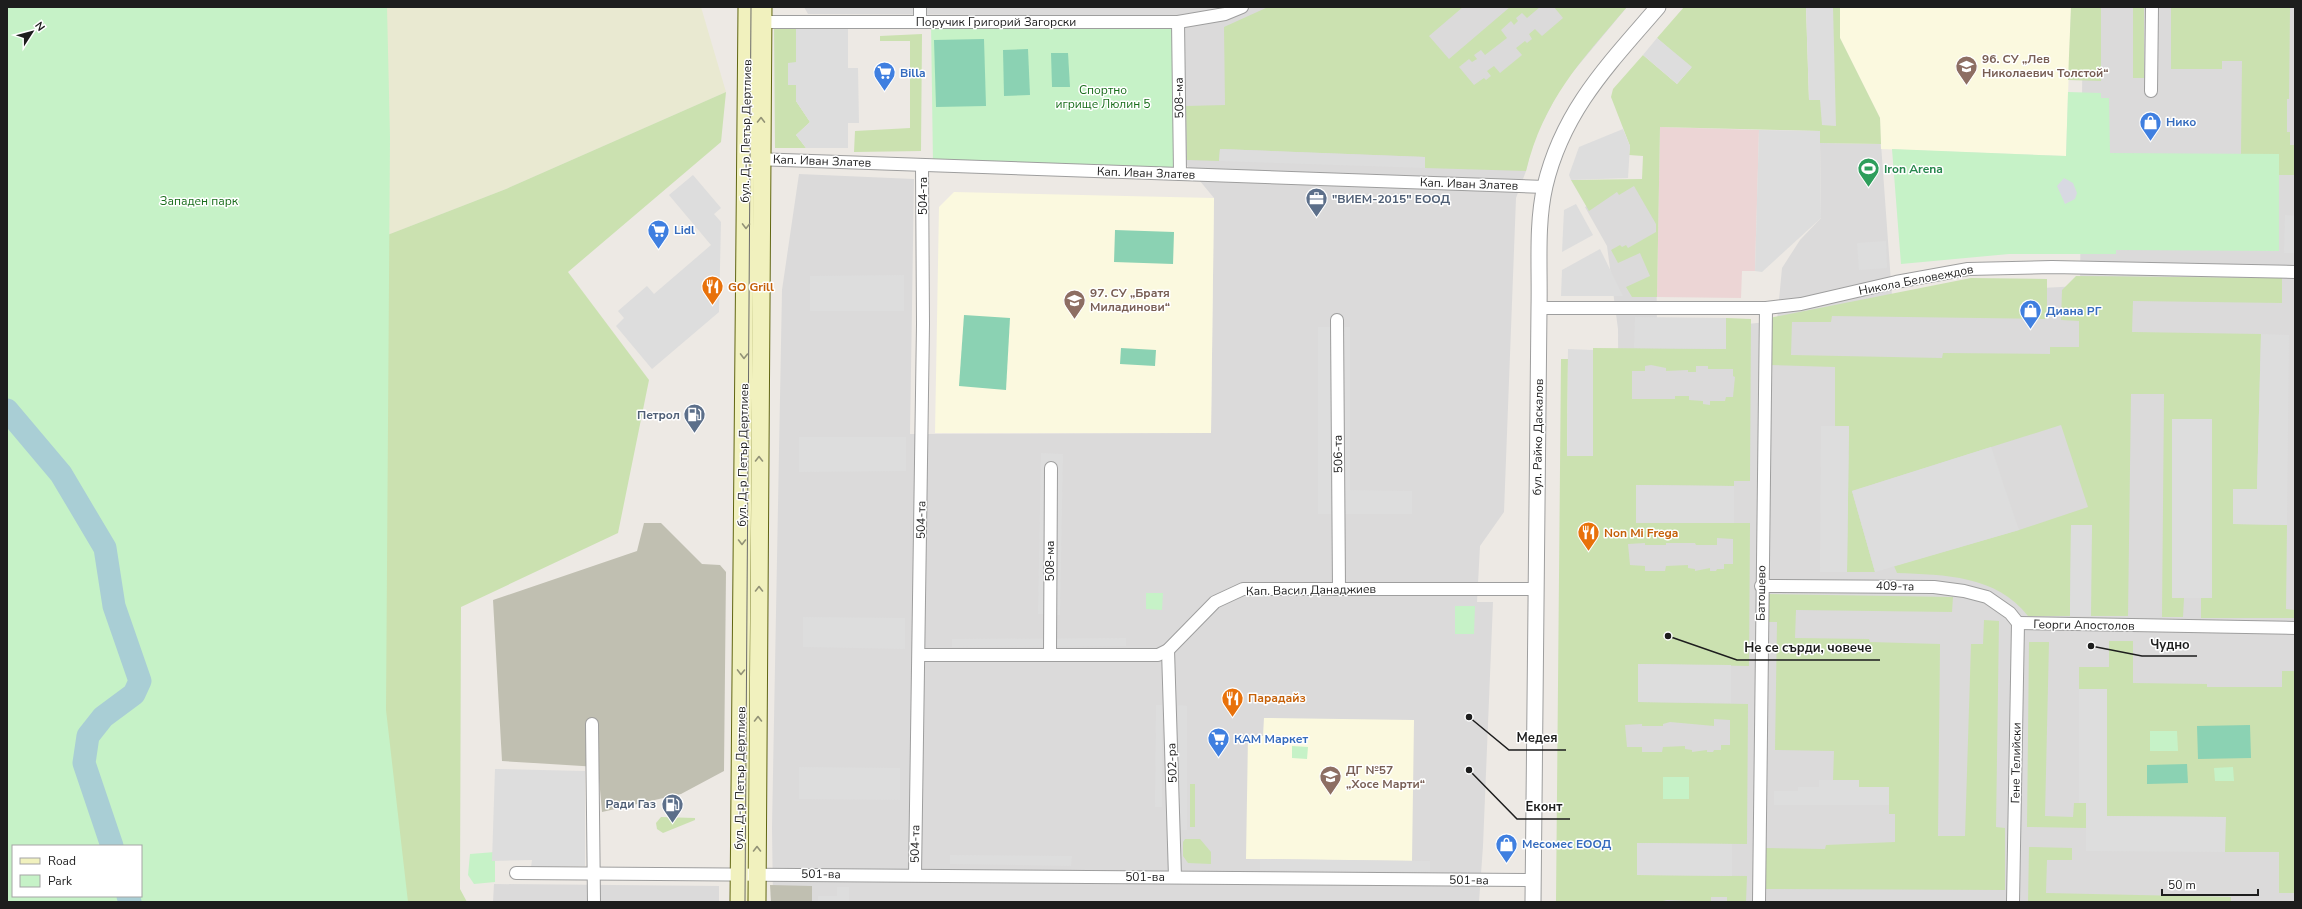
<svg xmlns="http://www.w3.org/2000/svg" width="2302" height="909" viewBox="0 0 2302 909" font-family="'Nunito Sans',sans-serif">
  <style>
    .residential { fill: #dbdada }
    .commercial { fill: #ecd5d5 }
    .education { fill: #fbf9df }
    .construction { fill: #c0bfb1 }
    .farmland { fill: #e9e9d1 }
    .grass { fill: #cbe1b0; fill-rule: evenodd }
    .park { fill: #c6f2c7; fill-rule: evenodd }
    .pitch { fill: #8bd2b3 }
    .parking { fill: #ddd }
    .plaza { fill: #d8d9e2 }
    .lines { fill: none; stroke-linecap: round; stroke-linejoin: round }
    .river { stroke: #a9ced5; stroke-width: 23 }
    .minor-casing { stroke: #9e9e9e; stroke-width: 14 }
    .tertiary-casing { stroke: #9e9e9e; stroke-width: 17 }
    .secondary-casing { stroke: #616612; stroke-width: 19 }
    .minor { stroke: #fff; stroke-width: 12 }
    .tertiary { stroke: #fff; stroke-width: 15 }
    .secondary { stroke: #f1f1be; stroke-width: 17 }
    .tram { stroke: #6b6b6b; stroke-width: 1 }
    .oneway { stroke: #929276 }
    .labels { text-anchor: middle; stroke-width: 3; stroke-linejoin: round; paint-order: stroke }
    .street-label { font-size: 12px; fill: #1d1d1d; stroke: #fff }
    .education-label { font-size: 12px; font-weight: bold; fill: #785e54; stroke: #fff; text-anchor: start }
    .shop-label { font-size: 12px; font-weight: bold; fill: #366cbe; stroke: #fff; text-anchor: start }
    .park-label { font-size: 12px; fill: #196d1b; stroke: #fff }
    .leisure-label { font-size: 12px; font-weight: bold; fill: #27864d; stroke: #fff; text-anchor: start }
    .service-label { font-size: 12px; font-weight: bold; fill: #4e5e75; stroke: #fff; text-anchor: end }
    .food-label { font-size: 12px; font-weight: bold; fill: #c56008; stroke: #fff; text-anchor: start }
    .leader { fill: none; stroke: #1d1d1d; stroke-width: 1.5 }
    .callout-dot { fill: #1d1d1d; stroke: #fff; stroke-width: 1.5 }
    .callout-label { font-size: 13px; text-anchor: middle; font-weight: bold; fill: #1d1d1d; stroke: #fff; stroke-width: 3; stroke-linejoin: round; paint-order: stroke }
  </style>
  <rect width="100%" height="100%" fill="#ede9e4"/>
  <g class="residential">
    <path d="M804,7h823l-65,78 -29,56 -7,30 -10,27 -12,314 -24,34 -3,56h16l-10,244 -4,56h-706l-1,-74 10,-538 17,-116 115,5 -4,255 301,-1 3,-235 -29,-35 -1,-147 -376,-2z"/>
    <path d="M2083,7h212v895h-674l-3,-573 -11,-83 -22,-39 53,-25 18,40 1,111 120,-12 5,-53 18,-28 21,-22 -1,-75 61,1 11,152 188,-10z"/>
    <path d="M494,884l225,2v16h-226z"/>
  </g>
  <path class="commercial" d="M1660,127l99,3 -4,141h-13l-1,27 -84,-1z"/>
  <g class="education">
    <path d="M1840,7h231l-5,149 -185,-7 -1,-31 -40,-80z"/>
    <path d="M954,192l260,6 -3,235h-276l4,-226z"/>
    <path d="M1264,718l150,2 -2,141 -166,-2 2,-123h15z"/>
  </g>
  <g class="construction">
    <path d="M644,523h17l41,41 18,1 6,7 -2,199 -43,23 -79,18 -4,-45 -96,-6 -9,-161 144,-49z"/>
    <path d="M770,885l42,1v16h-41z"/>
  </g>
  <path class="farmland" d="M36,7h665l25,85 -220,97 -178,69z"/>
  <g class="grass">
    <path d="M7,7l321,251 178,-69 220,-97 -5,50 -153,130 81,108 -31,153 -157,74 -1,282 7,13h-425l99,-6v-50z"/>
    <path d="M1268,7h195l-34,29 20,23 61,-52h30l-13,11 -5,-5 -6,5 2,3 -4,4 -3,-4 -10,9 6,8 -22,17 -4,-5 -7,5 3,4 -5,3 -3,-3 -10,8 15,18 10,-7 2,2 5,-4 -4,-5 7,-5 6,7 22,-18 -6,-7 9,-7 2,2 5,-4 -3,-5 6,-5 7,7 21,-18 -9,-11h73c-47,55 -83,92 -101,164l-101,-3v-11l-205,-8 -1,12 -32,-1 -1,-54 39,-1 -1,-78z"/>
    <path d="M1684,7h122l3,93 11,-1 13,-62v-30h7v31l40,80 1,26 -61,-1 -1,-12 -159,-4 -3,170h-25l-6,-10 24,-11 -10,-23 -22,10 -7,-13 9,-5 2,2 4,-2 2,3 28,-16v-8l-22,-38 -15,9 -2,-3 -28,19 -18,-31 71,-1 1,-23 -14,-1 1,-9 -19,-49 2,-8 30,-34 34,29 14,-16 -34,-30z"/>
    <path d="M2071,7h30v74l-33,-1z"/>
    <rect x="2133" y="7" width="11" height="71"/>
    <path d="M2171,7h119l-1,92h-2v33h3v13h5v30h-16v-21h-38l1,-93h-20v8h-51z"/>
    <path d="M774,28h22v35h-8v21l8,1v16l14,21 -14,13 10,13h-31z"/>
    <path d="M922,34l-1,117 -67,1 1,-21 55,-3v-87h-30v-5z"/>
    <path d="M2076,276l206,2v25l-149,-2 -1,31 129,2 -4,155 -23,35 53,1 -1,84 9,1v8h-94v-20h11v-179h-40v179h12l-1,19h-21l2,-223h-33l-3,222h-37v-91h-20l-1,91h-42c-32,-41 -83,-41 -131,-43l-3,-7 125,-36 69,-23 -27,-82 -209,66 23,81h-28l2,-146h-14v-59l-66,-2v-47l202,-40 76,1v40l-215,-3 -1,6h-39l-1,33 151,3 1,-5 107,1v-7h29v-26l-18,-1 1,-30z"/>
    <path d="M1726,318l25,1 -1,162h-16v5l-98,-1v38h114l-1,143 -110,-2 -1,38 110,2 -1,140 -110,-1v32l110,1 -1,26h-19v-5h-16v5l-44,-2 -8,2h-103l5,-543h7l-1,97h26v-108l133,1zM1651,365l15,3v3l22,-1v2h8v-6h12v3h25v7l2,1 -2,20h-7l-1,4h-15v4l-7,-1v-3l-14,-1v-4h-14v3h-43v-28h13v-5zM1717,538l16,1v25h-9v5h-7l-1,2h-6v-3l-15,3v-2l-7,-1v-3l-22,1 -1,5h-20v-5l-15,-1 -2,-21 17,-1v2h21v-2c10,0 19,0 29,0l1,2h21zM1714,719l16,1v25h-9v5h-7l-1,2h-6v-2l-15,2v-2l-7,-1v-3l-22,1 -1,5h-20v-5h-15l-2,-22 17,-1v2h21v-2l7,-2 44,4z"/>
    <path d="M1765,594l188,3 -1,15 -156,-2 -1,28 74,1 1,3 70,2 -2,192h27l6,-192h12l1,-24 15,1 -3,206 9,1v62l-239,-1v-41l59,1 1,-4 69,-3v-28h-6v-27h-30l-1,-7h-25l1,-29 -59,-1 2,-128h-12z"/>
    <path d="M2109,641h24v42l74,1v3h75v-16h13v222h-16v-41h-54v-35l-118,-1v-127h-28v-22h30z"/>
    <path d="M2029,642h20l-4,174 28,1 1,-14h12v25l-59,-1z"/>
    <rect x="1190" y="784" width="5" height="43"/>
    <path d="M661,817l34,1v2l-32,13 -6,-4 -1,-6z"/>
    <path d="M1185,839h15l11,13v12l-23,-1 -5,-7v-14z"/>
    <path d="M2029,847l43,1v12h-25l-1,33 185,4v5h-203z"/>
  </g>
  <g class="park">
    <path d="M7,7h380l3,130 -4,573 22,192h-401zM13,846h128v50h-128z"/>
    <path d="M931,22h247l2,152 -247,-9z"/>
    <path d="M2068,92l33,1v5h8l1,55 169,1v97l-163,-1v4h-107l-108,10 -9,-115 174,7z"/>
    <path d="M1146,593h17l-1,17 -16,-1z"/>
    <path d="M1455,606h20l-1,28h-19z"/>
    <path d="M2150,731h27l1,20h-28z"/>
    <path d="M1292,746l16,1 -1,12 -15,-1z"/>
    <path d="M2233,767l1,14h-19l-1,-13z"/>
    <rect x="1663" y="777" width="26" height="22"/>
    <path d="M495,852v30l-21,2 -6,-9 2,-21z"/>
  </g>
  <g class="pitch">
    <path d="M984,39l2,67 -50,1 -2,-67z"/>
    <path d="M1028,49l2,46 -26,1 -1,-46z"/>
    <path d="M1051,53h17l2,34h-18z"/>
    <path d="M1115,230l59,2 -1,32 -59,-2z"/>
    <path d="M964,315l46,3 -4,72 -47,-4z"/>
    <path d="M1121,348l35,2 -1,16 -35,-2z"/>
    <path d="M2250,725l1,33 -53,1 -1,-33z"/>
    <path d="M2187,764l1,19 -41,1v-19z"/>
  </g>
  <g class="parking">
    <path d="M1806,7h27l3,119 -14,-1 -2,-25h-11z"/>
    <path d="M796,28h52v40h10l1,55h-11v25h-42l-10,-13 14,-13 -14,-21v-16h-8v-22l8,-1z"/>
    <path d="M1657,38l35,29 -15,17 -34,-29z"/>
    <path d="M1623,129l7,17 -2,32 -57,2 -2,-5 10,-28z"/>
    <path d="M1759,130l61,1v12l1,75 -59,54 -7,-1z"/>
    <path d="M1220,149l205,8v11l-206,-7z"/>
    <path d="M693,175l28,33 -7,6 7,8 -2,90 -67,57 -36,-43 8,-8 -6,-7 29,-25 7,8 57,-49 -42,-50z"/>
    <path d="M1576,204l17,31 -31,17 2,-42z"/>
    <path d="M2285,215l10,1v37h-11z"/>
    <path d="M1886,241l1,27 -28,2 -2,-27z"/>
    <path d="M1600,249l23,47h-62l1,-26z"/>
    <path d="M904,275v36h-94v-35z"/>
    <path d="M1635,317l91,1v31l-92,-1z"/>
    <path d="M1318,327h32v163l62,1v23h-94z"/>
    <path d="M2261,334l28,1 -2,190 -54,-1v-35h24z"/>
    <path d="M1568,349l25,1v106h-26z"/>
    <rect x="2172" y="419" width="40" height="179"/>
    <path d="M1821,426h28l-2,146h-27z"/>
    <path d="M799,437h107v34l-107,1z"/>
    <path d="M1991,447l28,83 -144,42 -23,-81z"/>
    <path d="M1041,453l22,1 -3,161 -22,-1z"/>
    <path d="M1636,485l98,1v37h-98z"/>
    <path d="M2071,525h21l-1,91h-21z"/>
    <path d="M803,617l102,1v31l-102,-2z"/>
    <path d="M1126,638v8l-174,1v-8z"/>
    <path d="M1638,664l93,1v38l-93,-1z"/>
    <path d="M2079,689h28v127l119,1 -1,35 -139,-1v-48h-7z"/>
    <path d="M1156,705h6v102h-7z"/>
    <path d="M1178,705l9,1v124h-9z"/>
    <path d="M799,767l101,1v32l-101,-1z"/>
    <path d="M495,769l90,2v95l-54,1 1,-7 -40,1z"/>
    <path d="M1819,780h40v7h30v18h-115v-14h24v-4h21z"/>
    <path d="M1637,843l95,1v32l-95,-1z"/>
    <path d="M950,855l122,1 -1,10 -121,-2z"/>
    <path d="M1260,859l170,2v11l-170,-2z"/>
    <path d="M837,887h12v15h-31v-6h19z"/>
  </g>
  <path class="plaza" d="M2064,178l9,5 4,10 -2,6 -10,5 -8,-18z"/>
  <g class="lines">
    <g class="river">
      <path d="M7,410l54,64 44,74 9,58 26,75 -6,13 -31,23 -15,19 -4,27 28,83"/>
      <path d="M128,896l2,6"/>
    </g>
    <defs>
      <g id="minor">
        <path d="M920,7v15"/>
        <path d="M756,22h422l47,-8 17,-7"/>
        <path d="M1178,22l2,152"/>
        <path d="M2151,91l1,-84"/>
        <path d="M755,159l790,28"/>
        <path d="M1539,308h227l35,-4 95,-22 72,-13 84,-2 243,5"/>
        <path d="M1337,320l2,269"/>
        <path d="M1761,586l173,1 30,4 23,6 23,16 8,10"/>
        <path d="M2018,623l277,5"/>
        <path d="M1168,650l7,227"/>
        <path d="M1050,654l1,-186"/>
        <path d="M919,655h239l10,-5 47,-48 28,-13h293"/>
        <path d="M592,724l2,178"/>
        <path d="M516,873l1017,7"/>
        <path d="M915,875l8,-551 -1,-159"/>
        <path d="M1759,902l7,-594"/>
        <path d="M2013,902l5,-279"/>
      </g>
      <path id="tertiary" d="M1533,902l6,-594c1,-40 -3,-83 6,-122 18,-76 64,-122 113,-179"/>
      <g id="secondary">
        <path d="M739,902l8,-895"/>
        <path d="M757,902l6,-895"/>
      </g>
    </defs>
    <use href="#minor" class="minor-casing"/>
    <use href="#tertiary" class="tertiary-casing"/>
    <use href="#secondary" class="secondary-casing"/>
    <use href="#minor" class="minor"/>
    <use href="#tertiary" class="tertiary"/>
    <use href="#secondary" class="secondary"/>
    <path class="tram" d="M745,902l6,-895"/>
  </g>
  <defs><path id="oneway-chevron" d="M-2-3.5L2.5 0L-2 3.5" fill="none" stroke-width="1.6" stroke-linecap="round" stroke-linejoin="round"/></defs>
  <g class="oneway">
    <use href="#oneway-chevron" transform="translate(761 120) rotate(-89)"/>
    <use href="#oneway-chevron" transform="translate(746 226) rotate(91)"/>
    <use href="#oneway-chevron" transform="translate(744 356) rotate(91)"/>
    <use href="#oneway-chevron" transform="translate(759 459) rotate(-90)"/>
    <use href="#oneway-chevron" transform="translate(742 542) rotate(90)"/>
    <use href="#oneway-chevron" transform="translate(759 589) rotate(-90)"/>
    <use href="#oneway-chevron" transform="translate(741 672) rotate(91)"/>
    <use href="#oneway-chevron" transform="translate(758 719) rotate(-90)"/>
    <use href="#oneway-chevron" transform="translate(757 849) rotate(-90)"/>
  </g>
  <defs>
    <symbol id="school-pin" viewBox="-11 -11 22 30"><path d="M0 17L-7.5 6A9.5 9.5 0 1 1 7.5 6Z" fill="#8d6e63" stroke="#fff"/><path d="M0-5L7-2L0 1L-7-2ZM-4 1L0 2.5L4 1V4Q0 6-4 4Z" fill="#fff"/></symbol>
    <symbol id="supermarket-pin" viewBox="-11 -11 22 30"><path d="M0 17L-7.5 6A9.5 9.5 0 1 1 7.5 6Z" fill="#3f7fe0" stroke="#fff"/><path d="M-6-5.5h2.5l.6 2H6L4.5 2H-2.5L-4.4-4H-6ZM-1.5 3.2a1.3 1.3 0 1 0 .1 0ZM3 3.2a1.3 1.3 0 1 0 .1 0Z" fill="#fff"/></symbol>
    <symbol id="shop-pin" viewBox="-11 -11 22 30"><path d="M0 17L-7.5 6A9.5 9.5 0 1 1 7.5 6Z" fill="#3f7fe0" stroke="#fff"/><path d="M-5-2.5h2.3a2.7 3.5 0 0 1 5.4 0H5L5.5 6h-11ZM-1.5-2.5h3a1.5 2.3 0 0 0-3 0Z" fill="#fff"/></symbol>
    <symbol id="stadium-pin" viewBox="-11 -11 22 30"><path d="M0 17L-7.5 6A9.5 9.5 0 1 1 7.5 6Z" fill="#2e9e5b" stroke="#fff"/><path d="M0-5a6.5 5 0 1 0 0 10a6.5 5 0 1 0 0-10ZM-3.5-1.8h7v3.6h-7Z" fill="#fff"/></symbol>
    <symbol id="office-pin" viewBox="-11 -11 22 30"><path d="M0 17L-7.5 6A9.5 9.5 0 1 1 7.5 6Z" fill="#5c6f8a" stroke="#fff"/><path d="M-6-3h4V-5.5h4V-3h4V5H-6ZM-1-4.5V-3h2v-1.5ZM-6 0V1H6V0Z" fill="#fff"/></symbol>
    <symbol id="restaurant-pin" viewBox="-11 -11 22 30"><path d="M0 17L-7.5 6A9.5 9.5 0 1 1 7.5 6Z" fill="#e8710a" stroke="#fff"/><path d="M-5-6h1v4h1v-4h1v4h1v-4h1v5L-1.5 .5V6h-2V.5L-5-1ZM5-6V6H3V1.5H1.5Q1.5-4 5-6Z" fill="#fff"/></symbol>
    <symbol id="fuel-pin" viewBox="-11 -11 22 30"><path d="M0 17L-7.5 6A9.5 9.5 0 1 1 7.5 6Z" fill="#5c6f8a" stroke="#fff"/><path d="M-5.5-6h7V0h2V4h1.3V-2.5L3-4.5l.8-.8L6-3V5H2.5V1h-1V6h-7ZM-4.2-4.7v3.2H.2V-4.7Z" fill="#fff"/></symbol>
  </defs>
  <g fill-rule="evenodd">
    <use href="#school-pin" x="1954" y="54" width="25" height="34"/>
    <use href="#supermarket-pin" x="872" y="60" width="25" height="34"/>
    <use href="#shop-pin" x="2138" y="110" width="25" height="34"/>
    <use href="#stadium-pin" x="1856" y="156" width="25" height="34"/>
    <use href="#office-pin" x="1304" y="186" width="25" height="34"/>
    <use href="#supermarket-pin" x="646" y="218" width="25" height="34"/>
    <use href="#restaurant-pin" x="700" y="274" width="25" height="34"/>
    <use href="#school-pin" x="1062" y="288" width="25" height="34"/>
    <use href="#shop-pin" x="2018" y="298" width="25" height="34"/>
    <use href="#fuel-pin" x="682" y="402" width="25" height="34"/>
    <use href="#restaurant-pin" x="1576" y="520" width="25" height="34"/>
    <use href="#restaurant-pin" x="1220" y="686" width="25" height="34"/>
    <use href="#supermarket-pin" x="1206" y="726" width="25" height="34"/>
    <use href="#school-pin" x="1318" y="764" width="25" height="34"/>
    <use href="#fuel-pin" x="660" y="792" width="25" height="34"/>
    <use href="#shop-pin" x="1494" y="832" width="25" height="34"/>
  </g>
  <g class="labels">
    <g class="street-label">
      <text x="996" y="26">Поручик Григорий Загорски</text>
      <text transform="translate(1179 98) rotate(-91)" y="4">508-ма</text>
      <text transform="translate(746 131) rotate(-89)" y="4">бул. Д-р Петър Дертлиев</text>
      <text transform="translate(822 161) rotate(2)" y="4">Кап. Иван Златев</text>
      <text transform="translate(1146 173) rotate(2)" y="4">Кап. Иван Златев</text>
      <text transform="translate(1469 184) rotate(2)" y="4">Кап. Иван Златев</text>
      <text transform="translate(923 196) rotate(-90)" y="4">504-та</text>
      <text transform="translate(1916 280) rotate(-11)" y="4">Никола Беловеждов</text>
      <text transform="translate(1538 437) rotate(-89)" y="4">бул. Райко Даскалов</text>
      <text transform="translate(1338 454) rotate(-91)" y="4">506-та</text>
      <text transform="translate(743 455) rotate(-89)" y="4">бул. Д-р Петър Дертлиев</text>
      <text transform="translate(921 520) rotate(-89)" y="4">504-та</text>
      <text transform="translate(1050 561) rotate(-90)" y="4">508-ма</text>
      <text transform="translate(1895 586) rotate(1)" y="4">409-та</text>
      <text transform="translate(1311 590) rotate(-1)" y="4">Кап. Васил Данаджиев</text>
      <text transform="translate(1761 593) rotate(-89)" y="4">Батошево</text>
      <text transform="translate(2084 625) rotate(1)" y="4">Георги Апостолов</text>
      <text transform="translate(1172 763) rotate(-92)" y="4">502-ра</text>
      <text transform="translate(2016 763) rotate(-89)" y="4">Гене Телийски</text>
      <text transform="translate(740 778) rotate(-89)" y="4">бул. Д-р Петър Дертлиев</text>
      <text transform="translate(915 844) rotate(-89)" y="4">504-та</text>
      <text transform="translate(821 874) rotate(1)" y="4">501-ва</text>
      <text x="1145" y="881">501-ва</text>
      <text transform="translate(1469 880) rotate(1)" y="4">501-ва</text>
    </g>
    <g class="education-label">
      <text x="1982" y="63">96. СУ „Лев<tspan x="1982" dy="14">Николаевич Толстой“</tspan></text>
      <text x="1090" y="297">97. СУ „Братя<tspan x="1090" dy="14">Миладинови“</tspan></text>
      <text x="1346" y="774">ДГ №57<tspan x="1346" dy="14">„Хосе Марти“</tspan></text>
    </g>
    <g class="shop-label">
      <text x="900" y="77">Billa</text>
      <text x="2166" y="126">Нико</text>
      <text x="674" y="234">Lidl</text>
      <text x="2046" y="315">Диана РГ</text>
      <text x="1234" y="743">КАМ Маркет</text>
      <text x="1522" y="848">Месомес ЕООД</text>
    </g>
    <g class="park-label">
      <text x="1103" y="94">Спортно<tspan x="1103" dy="14">игрище Люлин 5</tspan></text>
      <text x="199" y="205">Западен парк</text>
    </g>
    <g class="leisure-label">
      <text x="1884" y="173">Iron Arena</text>
    </g>
    <g class="service-label">
      <text x="1332" y="203" text-anchor="start">"ВИЕМ-2015" ЕООД</text>
      <text x="680" y="419">Петрол</text>
      <text x="656" y="808">Ради Газ</text>
    </g>
    <g class="food-label">
      <text x="728" y="291">GO Grill</text>
      <text x="1604" y="537">Non Mi Frega</text>
      <text x="1248" y="702">Парадайз</text>
    </g>
  </g>
  <path class="leader" d="M2091 646L2142 656H2197M1668 636L1737 660H1880M1469 717L1509 750H1566M1469 770L1517 819H1570"/>
  <g class="callout-dot">
    <circle cx="2091" cy="646" r="4"/>
    <circle cx="1668" cy="636" r="4"/>
    <circle cx="1469" cy="717" r="4"/>
    <circle cx="1469" cy="770" r="4"/>
  </g>
  <g class="callout-label">
    <text x="2170" y="649">Чудно</text>
    <text x="1808" y="652">Не се сърди, човече</text>
    <text x="1537" y="742">Медея</text>
    <text x="1544" y="811">Еконт</text>
  </g>
  <rect width="2302" height="909" fill="none" stroke="#1d1d1d" stroke-width="16"/>
  <rect x="12" y="845" width="130" height="52" fill="#ffffff" stroke="#a5a5a5"/>
  <rect x="20" y="858" width="20" height="6" fill="#f1f1be" stroke="#a5a5a5"/>
  <text x="48" y="865" font-size="12" fill="#1d1d1d">Road</text>
  <rect x="20" y="875" width="20" height="12" fill="#c6f2c7" stroke="#a5a5a5"/>
  <text x="48" y="885" font-size="12" fill="#1d1d1d">Park</text>
  <g transform="translate(32 32) rotate(54)" stroke="#ffffff" stroke-width="3" paint-order="stroke">
  <path d="M0-3L7 15L0 10L-7 15Z" fill="#1d1d1d"/>
  <text y="-6" font-size="11" font-weight="bold" text-anchor="middle" fill="#1d1d1d">N</text>
  </g>
  <path d="M2162 889v6h96v-6" fill="none" stroke="#1d1d1d" stroke-width="2"/>
  <text x="2168" y="889" font-size="12" fill="#1d1d1d" stroke="#ffffff" stroke-width="3" paint-order="stroke">50 m</text>
</svg>
